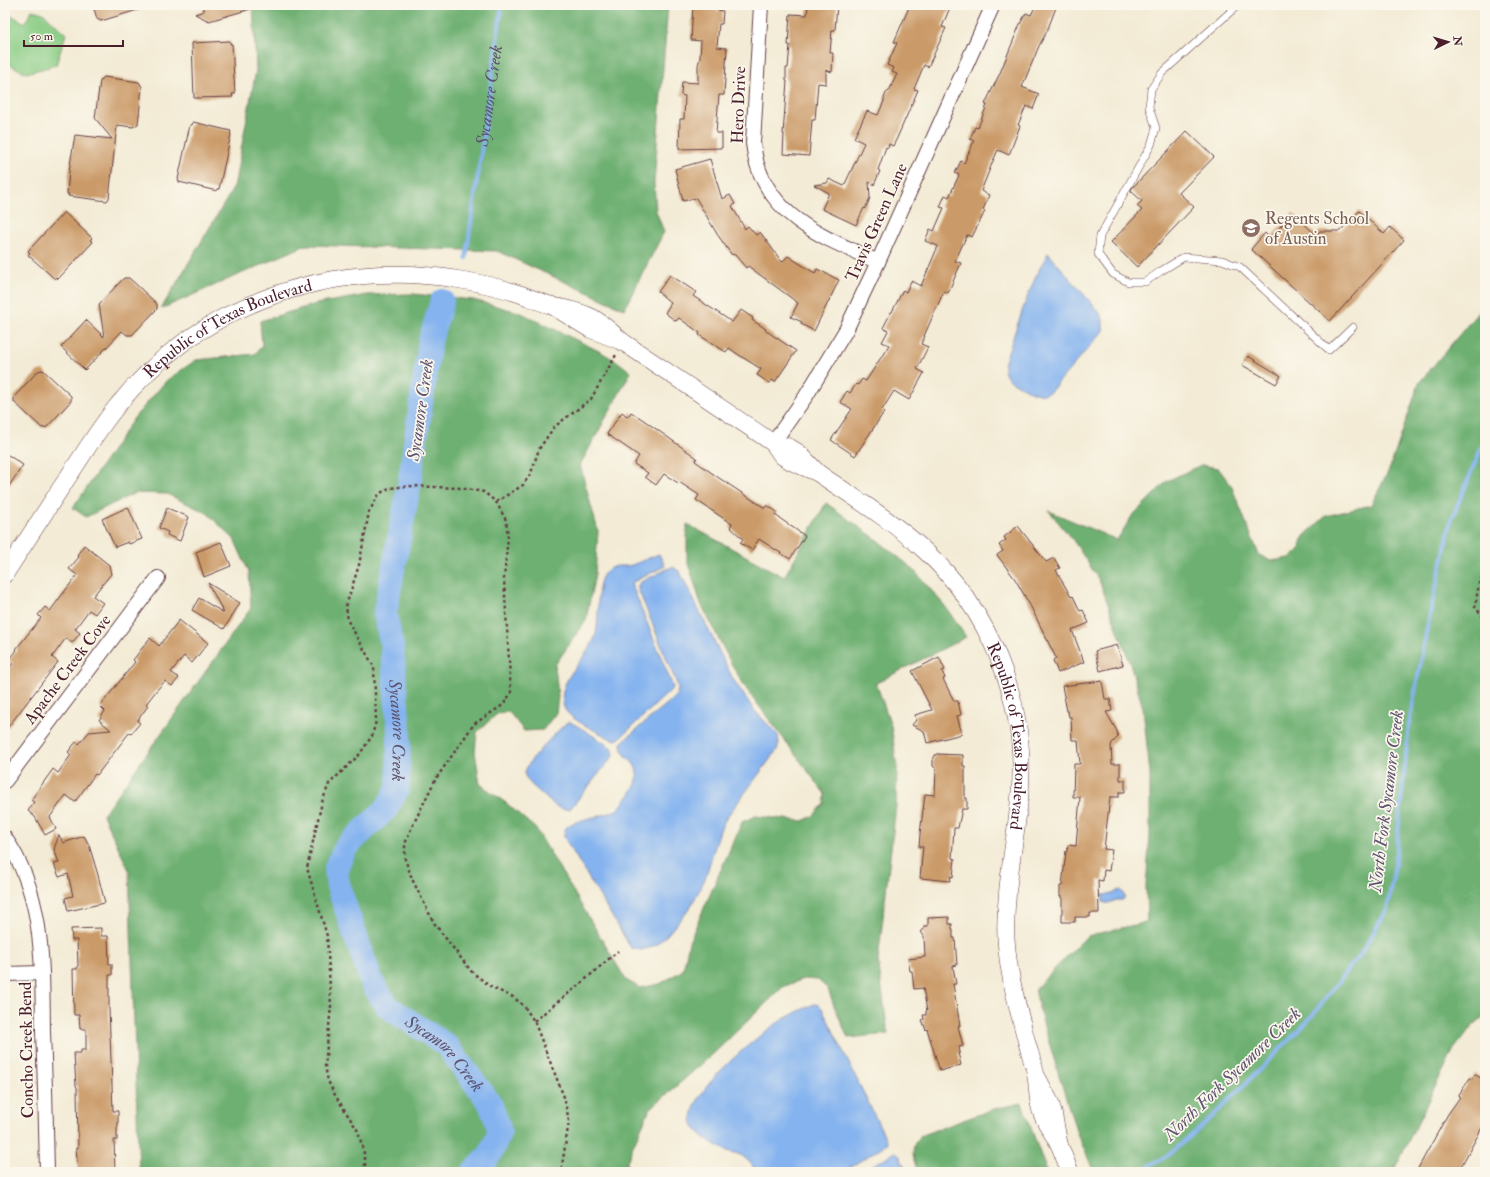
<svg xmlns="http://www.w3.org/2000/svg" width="1490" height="1177" viewBox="0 0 1490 1177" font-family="'IM FELL Double Pica',serif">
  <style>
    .green { fill: #89cc84; stroke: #6a7658 }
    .forest { fill: #6eb072; stroke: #5c684e }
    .water { fill: #84b3ef; stroke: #67698d }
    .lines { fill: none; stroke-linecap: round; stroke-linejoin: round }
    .stream { stroke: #84b3ef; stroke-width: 4 }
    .river { stroke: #84b3ef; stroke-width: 24 }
    .building { fill: #ca9a68 }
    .service-casing { stroke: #633e44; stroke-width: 8 }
    .minor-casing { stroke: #633e44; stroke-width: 16 }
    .tertiary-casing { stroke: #633e44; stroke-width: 18 }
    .path { stroke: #633e44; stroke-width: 2.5; stroke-dasharray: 3 3; stroke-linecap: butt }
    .service { stroke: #fff; stroke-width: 7 }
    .minor { stroke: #fff; stroke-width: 14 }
    .tertiary { stroke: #fff; stroke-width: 17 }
    .labels { text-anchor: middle; stroke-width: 3.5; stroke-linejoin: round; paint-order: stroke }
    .street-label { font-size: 17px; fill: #4a1f2b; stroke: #fbf7ec }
    .education-label { font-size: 17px; fill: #785e54; stroke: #fbf7ec; text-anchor: start }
    .water-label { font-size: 18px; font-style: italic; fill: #5e5370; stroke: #fbf7ec }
  </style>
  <rect width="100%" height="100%" fill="#fbf7ec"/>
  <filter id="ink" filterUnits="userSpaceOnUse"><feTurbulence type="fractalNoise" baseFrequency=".025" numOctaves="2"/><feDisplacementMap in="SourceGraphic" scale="8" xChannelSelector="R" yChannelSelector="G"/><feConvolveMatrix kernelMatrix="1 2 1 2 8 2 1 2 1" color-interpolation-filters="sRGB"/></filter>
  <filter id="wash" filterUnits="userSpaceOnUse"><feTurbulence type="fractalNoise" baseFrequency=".012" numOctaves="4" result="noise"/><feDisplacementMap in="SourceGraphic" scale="16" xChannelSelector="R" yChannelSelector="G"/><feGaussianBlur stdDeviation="0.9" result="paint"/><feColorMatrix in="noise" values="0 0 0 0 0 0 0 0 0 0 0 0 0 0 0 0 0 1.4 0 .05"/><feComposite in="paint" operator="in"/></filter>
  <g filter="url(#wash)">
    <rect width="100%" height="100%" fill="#f3ebd5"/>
    <path class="green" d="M32,10l11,3 23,21 -10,31 -30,8 -21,-11v-50l20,11z"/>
    <g class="forest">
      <path d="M253,5h415l-14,178 2,28 8,21 -40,77 -127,-58 -191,-6 -145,64 73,-122 22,-117z"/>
      <path d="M413,294l60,6 46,12 82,40 17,10 13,10 -51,93 18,66 -3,43 -9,46 -31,45 3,31 -2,17 -13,17 -19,1 -15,-19 -11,1 -21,19 -2,20 5,32 26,19 30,26 90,151 14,8 20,-4 23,-14 6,-28 53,-120 13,-6 48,5 10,-5 11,-12 1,-10 -78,-104 -15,-25 -31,-61 -14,-44v-36l97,53 42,-74 50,36 36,29 33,38 21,31 -90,46 15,42 6,42 -1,39 -18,154 10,74 -40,4 -15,-35 -5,-14 -10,-9 -15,-1 -20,8 -72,69 -61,53 -18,39 -7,20 1,4h-487l-10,-302 -26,-55 148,-207 -2,-36 -15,-33 -27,-26 -40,-19 -32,-1 -49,24 -13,-9 61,-90 33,-38 29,-20 59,-6 7,-8 -2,-25 56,-17 51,-9z"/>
      <path d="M1485,302v713l-11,10 -20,24 -61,123h-299l-18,-41 -36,-118 -5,-24 52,-53 60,-14 -1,-36 4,-52v-60l-7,-66 -14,-48 -30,-80 -26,-40 -24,-29 68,29 15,-24 35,-35 34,-16 17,3 13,17 28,70 12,6 19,-3 9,-7 5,-15 22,-20 45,-11 19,-37 29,-85 61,-73z"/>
      <path d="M1022,1103l25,69h-128c-5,-7 -8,-21 -4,-29 2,-3 5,-5 7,-8l72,-26z"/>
    </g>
    <g class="water">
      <path d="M1048,253l52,60 3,6v12l-52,60c-4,2 -8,4 -12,3 -7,-1 -29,-12 -32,-17 -3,-4 -3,-8 -3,-13 13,-37 24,-76 44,-111z"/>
      <path d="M659,554l6,12 -34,17 42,104 -1,2 -52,49 -4,2 -5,-1c-10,-6 -44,-20 -47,-32 -9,-27 23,-47 31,-70 6,-18 -1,-50 9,-63 9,-12 18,-6 28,-9z"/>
      <path d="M673,567l7,5 53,107 21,31 24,25 1,8 -2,7 -51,68 -6,12 -15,49 -15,29 -23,27 -10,9 -8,4 -9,2 -9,-2 -67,-111c0,-3 0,-6 2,-9 6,-9 40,-11 52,-19 3,-3 17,-21 18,-25 7,-24 -15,-23 -15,-41l55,-47 2,-6 -1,-6 -39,-95v-4l3,-3 26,-13z"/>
      <path d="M570,722l11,6 31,20 2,7 -44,54c-12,2 -18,-6 -26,-13 -6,-6 -17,-13 -19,-21 -3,-10 33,-44 41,-52z"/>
      <path d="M1121,890l4,6 -2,4c-2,0 -4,0 -6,0 -6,1 -7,5 -14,2v-7l10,-1 4,-3z"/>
      <path d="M814,1004l5,1 3,3 66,135 -45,29h-86c-4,-6 -7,-10 -12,-14 -4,-4 -11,-5 -17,-7 -11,-5 -24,-12 -32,-22 -21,-27 54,-86 73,-100 14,-11 30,-18 45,-25z"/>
      <path d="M896,1152l3,3 8,17h-47z"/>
    </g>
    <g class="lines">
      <g class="stream">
        <path id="s1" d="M466,258l36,-253"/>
        <path d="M1139,1172l31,-18 39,-34 98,-98 54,-69 26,-43 8,-46 14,-140 19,-101 23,-102 34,-82"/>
      </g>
      <path class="river" id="s2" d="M442,301l-12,40 -21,145 -24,127 7,33 7,85 -1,57 -11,20 -41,39 -10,21 2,18 34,97 16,24 58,38 44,58 10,28 -9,22 -18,19"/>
    </g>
    <g id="blocks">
      <g class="building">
        <path d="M93,5h51v3l-43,13 -4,-2z"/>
        <path d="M202,5h51l1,3 -45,13 -14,-7 9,-3z"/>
        <path d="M693,5h23v5l7,1 -1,13h-3l-2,23 10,1 -3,47h-5l-3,38h6v15l-43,1 1,-30h4l1,-23 -4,-1 1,-13 16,1v-18l2,-7 1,-17 -10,-1z"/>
        <path d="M808,5h29l-2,25h-3l-2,23h3l-1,19 -6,-2v14l-8,-1 -3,37h-3l-3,36 -26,-2 1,-20h-1l4,-53h-1v-13h2l2,-23h-2l2,-31 17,1z"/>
        <path d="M910,5h41l-9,22 4,1 -18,39 -4,-2 -10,24 4,1 -21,48 -4,8 -4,-2 -1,4 -2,-1 -8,23 2,1 -6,14 -5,-3 1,16 -5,11 -1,-1 -8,17 -34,-16 7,-16 -15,-8 13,-2 2,-4 15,7 20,-43 -10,-5 13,-27 11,4 6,-14v-3l2,-5 3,-2 8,-17 -5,-2 2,-4 -7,-3 10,-22 -3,-1z"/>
        <path d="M1036,5h21l-10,26 -8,15 -17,41 17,7 -6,15 -7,-3 -8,19 2,1 -11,29 -11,-5 -5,11 -12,30 8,4 -6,15 2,1 -13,26 -5,-2 -12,26 6,2 -13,30 -4,-2 -20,45h1l-4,8 7,3 -11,22 7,4 -15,27 -15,-9 -12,19 2,2 -29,44 -24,-16 21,-31 -12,-7 7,-11 3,2 6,-9 2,1 4,-6 4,2 23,-36 -7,-3 6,-11 -5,-3 8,-16h1l11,-22 3,2 5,-11 10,5 17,-40 -13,-5 5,-12 4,2 10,-23 -4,-1 5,-12 4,2 10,-22 -4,-2 6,-12 3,2 10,-22 -4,-2 5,-12 3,1 9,-23 -2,-1 15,-31 20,-49 6,-11 5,2z"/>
        <path d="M230,41v3h2l3,50h-3l1,3 -39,1 -2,-55z"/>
        <path d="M104,77l35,5 3,5 -4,37 -5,3 -16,-2 -8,73 -2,3 -39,-5 1,-2h-2l2,-23 6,-36 37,4 -17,-21 5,-37z"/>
        <path d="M193,122l38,9 -1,3h1l-5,23 -7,32h-2v2l-38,-9 -1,-3 12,-54h2z"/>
        <path d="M1187,131l27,26 -35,36 15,14 -57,60 -26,-25 31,-32 -5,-4 5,-5 -11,-10 1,-3z"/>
        <path d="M710,159l12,40 8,-4 5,9 -3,2 13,23 3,-3 8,9 4,-3 22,30 6,-6 17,11 10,6 2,-4 22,11 -25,51 -13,-7 1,-2 -11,-5 7,-14 -50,-37 -2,2 -11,-13 -4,-1 -14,-20 -21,-36 -13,3 -8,-32z"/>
        <path d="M1359,211l25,23 6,-7 14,13 -74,81 -79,-72 14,-16 5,5 23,-25 23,22 4,-4h20z"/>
        <path d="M64,212l28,26 -2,2 3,2 -35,37 -2,-2 -1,2 -27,-24 2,-2 -2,-2z"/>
        <path d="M670,275l26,17 -3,4 39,26 9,-12 12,8 -1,2 14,9 -1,1 31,21 -21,31 -3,-2 -3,3 -12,-8 4,-6 -22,-14 -10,-7 -3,4 -27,-17 1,-2 -21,-15 -3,3 -11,-8 6,-10 -13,-11z"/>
        <path d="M124,278h5l11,10 17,16v5l-25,26h-5l-5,-4 -37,39 -24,-23 25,-27 18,17 -5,-33z"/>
        <path d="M1248,356l33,20 -5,8 -34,-19z"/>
        <path d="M43,370l28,26v5l-24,26 -5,1 -28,-26v-5l24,-26z"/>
        <path d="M622,412l6,5 3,-5 11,7 55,39 -2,3 24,17 46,30 2,-3 10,7 -2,3 30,21 -15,23 -31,-20 -7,11 -12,-7 3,-4 -13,-12 2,-3 -36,-24 3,-5 -20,-13 -1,1 -14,-9 -8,11 -11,-8 3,-4 -14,-9 5,-8 -32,-22z"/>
        <path d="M5,453l18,12 -18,27z"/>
        <path d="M128,507l14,32 -13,5 -1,-2 -13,5 -13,-28z"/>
        <path d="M167,508l22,9 -9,24 -13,-6 1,-3 -9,-4z"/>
        <path d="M1018,526l28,36 8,-4 6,10 -4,2 15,27 2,-1 7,15 3,-1 6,13 -17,7 12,32 -26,11 -5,-13 3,-2 -25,-51 -16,-28 -18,-24 6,-4 -4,-6 7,-5 -2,-3z"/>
        <path d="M221,542l10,24 -27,11 -8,-25z"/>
        <path d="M84,545l25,20 2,9 -18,22 10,7 -8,11 -6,-4 -14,19 5,4 -8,10 -6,-5 -14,19 6,5 -53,69v-57l8,-11 -4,-3 8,-10 -1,-1 25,-31 -3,-3 7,-8 5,4 27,-36 -8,-6 10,-12 -2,-2z"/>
        <path d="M208,583l32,20 -16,26 -32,-19 7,-12 25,15z"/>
        <path d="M179,620l29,23 -16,20 -8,-7 -13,16 8,6 -7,8 -7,-5 -9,10 -10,13 2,2 -11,15 3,2 -9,11 -2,-1 -32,42 -2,-1 -20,28 -9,-7 -16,22 6,12 -11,6 -10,-18 -7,-6 6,-9 -3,-2 22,-31 5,4 13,-18 -3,-3 8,-10 3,2 10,-12 22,-2 -12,-10 6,-9 -5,-5 35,-44 -2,-2 17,-22 9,8z"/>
        <path d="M1117,645l6,20 -23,6 -5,-20z"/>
        <path d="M939,657l6,13 -3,1 3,7 -2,1 11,22h4l3,14 -4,1 5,18 -35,9 -3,-12 -12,-6 4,-5 -1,-5 17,-5 -20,-39z"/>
        <path d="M1102,681l3,18h5l2,12 -6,1 11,19 1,6 -6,6 -1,3 1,18h8v16h5v12h-6v5h-9l-6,52 8,1 -3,21 -5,-1 -1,11 -5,-1 1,33h-9v4h-15v5h-13v-25h-2v-11h2l4,-35h1l1,-6 8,1 4,-49h-7l1,-33h6l-2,-24h-6l-1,-23h-2l-1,-6h-1l-5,-25z"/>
        <path d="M936,754l27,1v11h2v32h2v11h-5l-4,19h-4l-2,30 3,1 -2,18 -2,-1 -1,5 -30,-3 3,-31h-4l1,-13 5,-40 10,1 1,-26 -3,-3v-7z"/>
        <path d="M59,835l4,8 21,-7 5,9 9,30 7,28 -37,8 -3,-13 8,-2 -5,-22 -9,3 -5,-13 5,-1 -5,-14z"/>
        <path d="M949,917v7h3v5h1v9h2l2,27 -4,1 3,18h-3l7,42h-2l5,20 -4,1 1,6h-2l3,12 -21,6 -13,-42 -1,1 -4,-10 2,-1 -1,-4h3v-4h1l-4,-23 -9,1 -2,-18h-2l-2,-12 17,-2 -1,-21 -3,-4 3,-3v-3h4v-8z"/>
        <path d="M101,928v8h7l1,28h3v11h-3v34l4,102h5v16h-1v13h-3l1,32h-37l-2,-24h2l-1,-61 -1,-1 -2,-33h7v-3h5v-21h-6l-1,-14h-5l-1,-46h4l1,-4 -1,-25h-5l-1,-11z"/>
        <path d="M1475,1074l10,7v41l-27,50h-42l32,-58 12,-17 -2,-1 12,-18 2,1z"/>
      </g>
    </g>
  </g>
  <g filter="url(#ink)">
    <use href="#blocks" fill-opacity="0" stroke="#633e44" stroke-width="1"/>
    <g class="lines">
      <defs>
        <path id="service" d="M1238,5l-76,68 -11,16 -2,18 7,21 -5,17 -51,91 -2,18 15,20 15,8h17l16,-11 23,-14 38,3 18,7 89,83 24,-23"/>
        <g id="minor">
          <path d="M761,5l-8,138c1,7 2,14 4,21 18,58 72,75 121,98"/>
          <path d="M773,443l33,-47 40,-66 32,-68 115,-257"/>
          <path d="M5,781l153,-203"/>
          <path d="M5,838c40,57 37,127 38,194 2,47 3,93 4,140"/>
          <path d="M5,974l37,-1"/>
        </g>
        <g id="tertiary">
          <path d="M623,342l150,101 16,4 10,6 19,20 -26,-11 -10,-6 -9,-13"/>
          <path id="s3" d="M818,473c35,24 73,47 105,76 67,60 105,155 97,244 -4,48 -16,96 -14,145 2,36 12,70 21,105 3,11 7,22 9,33 2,13 1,26 6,38 4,10 11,20 17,30l-6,-32 -3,-10 -14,-27"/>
          <path id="s4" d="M5,574c24,-37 47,-73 71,-109 13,-20 26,-41 42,-60 82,-102 214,-147 343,-125 20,3 40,8 59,14 11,4 22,9 33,12 13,3 27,5 40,12 11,6 20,16 30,24l-33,-13 -39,-24"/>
          <path d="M1059,1144l11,28"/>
        </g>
      </defs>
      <use href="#service" class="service-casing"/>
      <use href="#minor" class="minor-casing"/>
      <use href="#tertiary" class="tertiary-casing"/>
      <g class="path">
        <path d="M496,502l27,-17 8,-12 8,-24 15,-22 37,-28 25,-44"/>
        <path d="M1485,571l-6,12 -4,24 10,12"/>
        <path d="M534,1021l46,-37 38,-33"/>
        <path d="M365,1172v-15l-7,-26 -23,-36 -7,-14 -3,-15 6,-60 -4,-70 -20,-68 15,-66 7,-18 30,-29 13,-19 4,-15 -2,-54 -26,-46 -2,-15 13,-41 10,-53 10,-18 10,-6 20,-2 52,2 23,4 12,10 10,18 2,16 -4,43 7,114 -8,12 -29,19 -39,56 -24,49 -6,15v15l7,20 22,44 37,48 20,16 22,10 11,9 10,15 30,76 5,24 -8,51"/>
      </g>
      <use href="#service" class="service"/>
      <use href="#minor" class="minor"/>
      <use href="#tertiary" class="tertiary"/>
    </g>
  </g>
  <defs>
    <symbol id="school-disc" viewBox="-11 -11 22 22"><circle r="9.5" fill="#8d6e63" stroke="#fbf7ec"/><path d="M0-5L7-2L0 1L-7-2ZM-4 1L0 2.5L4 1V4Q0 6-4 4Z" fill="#fff"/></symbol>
  </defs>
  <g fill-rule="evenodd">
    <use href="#school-disc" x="1240" y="217" width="22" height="22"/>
  </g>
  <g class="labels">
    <g class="street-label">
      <text transform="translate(738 105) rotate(-88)" y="6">Hero Drive</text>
      <text transform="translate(876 222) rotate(-66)" y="6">Travis Green Lane</text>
      <text dy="6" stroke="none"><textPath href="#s4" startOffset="340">Republic of Texas Boulevard</textPath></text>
      <text transform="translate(67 669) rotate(-53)" y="6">Apache Creek Cove</text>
      <text dy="6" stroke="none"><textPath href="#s3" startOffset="343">Republic of Texas Boulevard</textPath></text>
      <text transform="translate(26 1050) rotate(-91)" y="6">Concho Creek Bend</text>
    </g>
    <g class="education-label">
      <text x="1265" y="224">Regents School<tspan x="1265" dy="20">of Austin</tspan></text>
    </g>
    <g class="water-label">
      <text dy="6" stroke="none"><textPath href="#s1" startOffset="164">Sycamore Creek</textPath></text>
      <text transform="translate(420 410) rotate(-82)" y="6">Sycamore Creek</text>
      <text dy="6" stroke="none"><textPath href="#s2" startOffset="436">Sycamore Creek</textPath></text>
      <text transform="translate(1386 801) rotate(-83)" y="6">North Fork Sycamore Creek</text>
      <text dy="6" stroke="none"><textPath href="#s2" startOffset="820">Sycamore Creek</textPath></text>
      <text transform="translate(1232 1074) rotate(-44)" y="6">North Fork Sycamore Creek</text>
    </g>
  </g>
  <rect width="1490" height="1177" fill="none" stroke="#fbf7ec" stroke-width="20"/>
  <g transform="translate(1448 42) rotate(85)" stroke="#fbf7ec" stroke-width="3" paint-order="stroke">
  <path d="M0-3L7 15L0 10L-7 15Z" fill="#4a1f2b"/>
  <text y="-6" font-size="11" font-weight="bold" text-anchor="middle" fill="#4a1f2b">N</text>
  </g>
  <path d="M24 40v6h99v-6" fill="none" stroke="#4a1f2b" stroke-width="2"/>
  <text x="30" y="40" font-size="12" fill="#4a1f2b" stroke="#fbf7ec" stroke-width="3" paint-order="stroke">50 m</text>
</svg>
